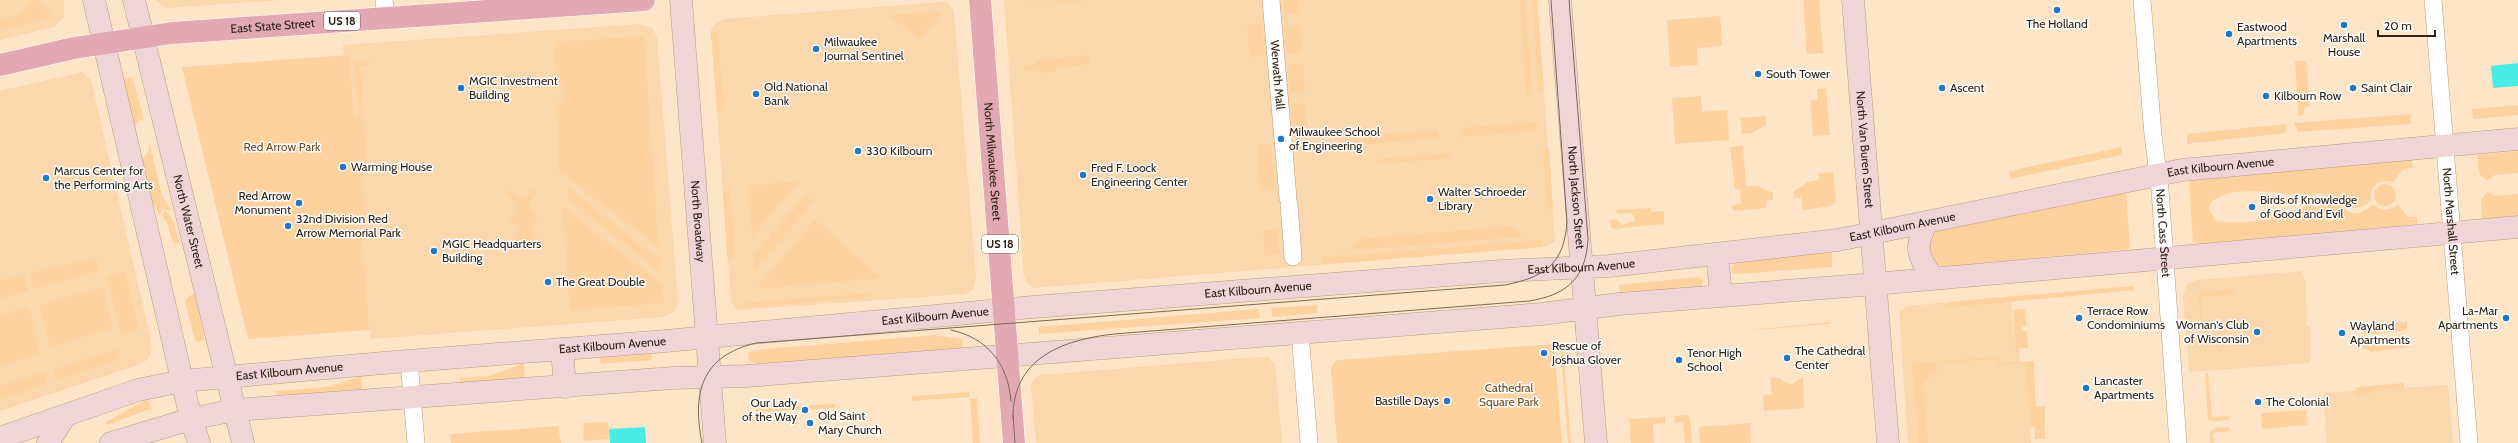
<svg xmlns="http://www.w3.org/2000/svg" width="2518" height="443" viewBox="0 0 2518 443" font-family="Cabin,sans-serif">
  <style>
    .built { fill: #fbd7ad }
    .green { fill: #fed29f }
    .water { fill: #49ece5 }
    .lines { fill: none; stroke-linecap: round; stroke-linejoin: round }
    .street-casing { stroke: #b99c7a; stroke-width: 18 }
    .secondary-casing { stroke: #b99c7a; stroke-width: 23 }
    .primary-casing { stroke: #fff; stroke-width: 23 }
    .street { stroke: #fff; stroke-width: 17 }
    .secondary { stroke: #f0d4d8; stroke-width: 22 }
    .primary { stroke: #e2a9b2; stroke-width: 22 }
    .tram { stroke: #796955; stroke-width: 1 }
    .poi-dot { fill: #2277c5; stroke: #fff; stroke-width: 1.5 }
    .labels { text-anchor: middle; stroke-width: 3; stroke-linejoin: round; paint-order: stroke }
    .shield { fill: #fff; stroke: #6b645a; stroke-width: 1 }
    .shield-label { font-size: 11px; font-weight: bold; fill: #2c2113 }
    .poi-label { font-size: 12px; fill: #2c2113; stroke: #fff; text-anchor: start }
    .street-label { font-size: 12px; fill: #2c2113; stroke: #fff }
    .park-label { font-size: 12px; fill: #6f4c1e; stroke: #fff }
  </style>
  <rect width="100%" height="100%" fill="#fee5c8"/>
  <g class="built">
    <path d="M0,0h64v17l-10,10 -54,13z"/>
    <path d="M156,0h125l-112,8 -8,-3z"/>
    <path d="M1004,0h533l18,241 -7,5 -5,1 -509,41 -7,-5 -3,-7z"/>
    <path d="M941,2h6l7,9 22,266 -3,13 -8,4 -228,16 -6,-8 -20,-273 5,-6 8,-4z"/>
    <path d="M639,24l13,4 5,9 21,265 -4,10 -11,5 -292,22 -9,-113 -11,9 -25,-80 20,-78 -3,-32z"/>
    <path d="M82,72l9,8 59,256 2,15 -4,8 -7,5 -141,47v-320z"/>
    <path d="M2302,271l3,8 2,47h3v37l-121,9 -6,-75 3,-12 11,-5z"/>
    <path d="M2011,296l4,52h4l1,14 5,1 6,80h-123l-9,-131 8,-6z"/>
    <path d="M1259,357h9l7,7 7,79h-246l-5,-56 3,-8 6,-4z"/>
    <path d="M2448,385l5,58h-126l-4,-50z"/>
  </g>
  <g class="green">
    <path d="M31,0h7l13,14 1,4 -52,12v-10c13,-2 25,-7 31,-20z"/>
    <path d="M1070,0h22l-64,5v-1z"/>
    <path d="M1283,0h15l1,14 -15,1z"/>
    <path d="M1520,0h5l7,93 -6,1z"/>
    <path d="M1532,0h5l7,90 -5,3z"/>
    <path d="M1803,0h16l4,53 -16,1z"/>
    <path d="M940,11v5l-21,24 -29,-25z"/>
    <path d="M1720,16l2,30 -25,2 1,17 -28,2 -3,-47z"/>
    <path d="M1262,24l2,32 -14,1 -3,-32z"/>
    <path d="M1300,26l2,27 -15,1 -2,-27z"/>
    <path d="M711,32h7l6,80h-7z"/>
    <path d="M644,36l13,185 2,26 -100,-76 -2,-33 2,3 -3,-38 8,-1 -1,-19h-5l-2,-20h-3l3,-21z"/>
    <path d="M349,55l5,61h4l-4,-55 15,-1v5l-9,1 7,98 -5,1 4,55 -17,1 2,6 11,-1 8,104 -122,9 -66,-272z"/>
    <path d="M1089,55v9l-25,3 -4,-2 -5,7 -17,1 -1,-3 -12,1v-6l10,-1v-4z"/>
    <path d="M2295,61h11l4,45 -5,1 -2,8 -5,1z"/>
    <path d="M1303,64l2,28 -15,1 -2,-28z"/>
    <path d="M132,77l12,42 -6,2 -3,6 -10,-36 -1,-13z"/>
    <path d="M1826,88l4,47 -17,1 -3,-36h7v-11z"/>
    <path d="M1701,96l1,16 25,-2 2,30 -54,4 -3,-46z"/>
    <path d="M1306,103l2,28 -15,1 -2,-28z"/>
    <path d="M2518,105v10l-45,4 -1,-10z"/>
    <path d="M2410,114l1,10 -113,8 -4,-9z"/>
    <path d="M1766,116v8l-13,9 -11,1 -2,-16z"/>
    <path d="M1536,122l1,9 -77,6v-9z"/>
    <path d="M2286,124l-1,9 -98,11v-10z"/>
    <path d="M1438,130l1,8 -101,9v-9z"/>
    <path d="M150,144l12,52 9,15 -9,-2 -2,7 -8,-15 -10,-43 5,-4z"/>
    <path d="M1271,144l4,46 -15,1 -3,-46z"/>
    <path d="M1743,146l3,40h12l15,7v7l-7,1v7l-33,3 -1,-6 9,-1 -1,-15h-5l-5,-42z"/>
    <path d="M2122,147v8l-112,24 -1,-8z"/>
    <path d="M1543,148l6,1 4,60h-5z"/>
    <path d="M2518,151v22l-23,2 -7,5 -8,-4 -3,-21z"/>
    <path d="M1451,153l1,5 -75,6v-5z"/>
    <path d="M2410,159l2,1 1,8c-10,-3 -15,7 -19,15 -14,-6 -25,3 -23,17 -21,18 -33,2 -53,-7l-8,4c-19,-3 -96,-16 -101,12l7,12c33,6 64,-6 95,-16l7,3 6,-7c23,2 25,25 49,3 7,8 17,7 25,0l10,13h9v7l-216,20 -8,-2 -4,-62 3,-1z"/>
    <path d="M1833,172l3,29 -5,5 -29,4 -1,-12h-7v-7l14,-9 11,-2v-7z"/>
    <path d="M799,181l-47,56 -5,-51z"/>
    <circle cx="2385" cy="195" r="11"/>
    <path d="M568,187l91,73 1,12 -91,-72z"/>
    <path d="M533,188l4,4 -6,6 -2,10 10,9 -6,6c-4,10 1,13 8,19l-4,5 -7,-7c-10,0 -12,2 -17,9l-5,-4 8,-8 2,-10 -11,-8 8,-5c5,-11 -3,-14 -10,-20l4,-4 8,7 9,1z"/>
    <path d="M730,188l5,66 -7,9 -5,-67z"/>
    <path d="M2121,192l5,1 4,56 -187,18 -9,-4 -7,-22 10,-10z"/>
    <path d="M2487,192l10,4 21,-2v23l-36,1 -1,-18z"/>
    <path d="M805,194l9,9 -7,3 1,4 -4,5h-5l1,5 -4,4h-5l1,5 -4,4 -5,1 1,4 -4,5h-5l1,4 -4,5h-5l1,5 -4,4h-5l1,5 -6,6 -1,-18 6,-6 5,1 -2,-5 4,-5 5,1 -2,-5 6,-5h5l-2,-4 5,-6 5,1 -2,-5 5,-5 5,1 -2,-4 5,-6h4l-1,-4z"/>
    <path d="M562,207l100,77 2,19 -94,7z"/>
    <path d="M1651,208v4l13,-1v13l-50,5 -3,-2 -1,-7 6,-1 6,6 13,-4 -3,-8 -15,1 -1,-4z"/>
    <path d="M165,211c9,6 11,20 14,30l-2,3 -4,-1 -5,-17 -6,-11z"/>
    <path d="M815,219l66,59 -125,11z"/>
    <path d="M1511,226l12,11 -175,14 10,-12z"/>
    <path d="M1278,229l-1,16h2l1,9 -15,2 -2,-26z"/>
    <path d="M1542,240l1,7 -221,17 1,-7z"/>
    <path d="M1832,252v15l-93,7 -6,-1 -2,-4 4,-6z"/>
    <path d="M96,257l3,14 -65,18 -4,-16z"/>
    <path d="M125,271l14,59 -18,5 -14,-59z"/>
    <path d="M24,275l4,16 -28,8v-19z"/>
    <path d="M1698,277l5,2v5l-3,3 -80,7 -1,-9z"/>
    <path d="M2133,286l1,4 -189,18 3,-6z"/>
    <path d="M103,287l9,41 -62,20 -10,-43z"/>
    <path d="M2236,289v5l-35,3 4,45h-3l-4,-50z"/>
    <path d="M194,292l11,48 -10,2 -10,-41z"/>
    <path d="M871,293v4l-123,10 -5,-4z"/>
    <path d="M1317,305l1,8 -46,4 -1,-9z"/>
    <path d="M29,307l11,46 -40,14v-52z"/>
    <path d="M1259,309l1,9 -221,16v-7z"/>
    <path d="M2025,309l1,17 -4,1v4h5l1,17h-13l-2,-38z"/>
    <path d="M1830,322l1,2 -92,7z"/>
    <path d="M2407,322v6l-4,3 -39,4v-4l-3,-1 -1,-3h6l3,-4z"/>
    <path d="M935,335l27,4 1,12 -186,15 -28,-4 -1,-10 16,-3z"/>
    <path d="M2403,336l4,4 2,7 -38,5 -4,-3h-5l3,-9z"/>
    <path d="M1563,343l8,100h-3l-8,-99z"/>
    <path d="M1554,344l8,99h-225l-6,-73 1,-5 6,-5z"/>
    <path d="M117,349l3,10 -64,22 -3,-11z"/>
    <path d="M651,354l1,6 -51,4 -1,-6z"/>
    <path d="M1999,357v6l35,-2 1,37 2,9 8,-1v33h-10v-12l-5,1 -5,-65 -28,2v-6l-60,4v9h-7v8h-7l5,63h-9l-7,-80z"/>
    <path d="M524,363l1,15 -65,5v-5l29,-2z"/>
    <path d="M45,372l2,12 -47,16v-14z"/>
    <path d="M2205,373h3l4,44 16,-1 1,4 -15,1 -6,-2z"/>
    <path d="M361,376l1,15 -85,6 -1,-6 52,-4z"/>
    <path d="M1803,377l1,31 -40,3 -1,-16 9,-1 -2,-16h10l5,5 7,1z"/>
    <path d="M2404,383v5l-29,2 -6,5 -13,1 -2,-3 3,-6z"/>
    <path d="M969,392l1,5 -58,4v-5z"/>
    <path d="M977,398l3,45h-7l-3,-44z"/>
    <path d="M147,399l5,9 -45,17 -1,-3z"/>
    <path d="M835,404v4l-79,4v-3l42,-3 8,3 5,-4z"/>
    <path d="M2306,410l1,15 -45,4 -1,-16z"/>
    <path d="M1687,415l3,3 2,25h-7l-2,-21 -8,1 -1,-7z"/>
    <path d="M1665,417v6l-12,1 1,19h-23l-2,-24z"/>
    <path d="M608,422l1,17 -26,2 1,-18z"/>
    <path d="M1750,423l1,20h-51l-1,-16z"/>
    <path d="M558,426l3,17h-110l-1,-9z"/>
    <path d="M2229,427l1,4 -17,2 1,10h-4v-11l5,-4z"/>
  </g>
  <g class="water">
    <path d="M2518,63v23l-25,2 -2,-22z"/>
    <path d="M645,427l1,16h-36l-1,-14z"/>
  </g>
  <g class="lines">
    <defs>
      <g id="street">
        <path d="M384,0l2,18"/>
        <path id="s1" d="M1271,0l17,198"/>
        <path id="s2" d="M2142,0l11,135 7,55 18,253"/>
        <path id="s3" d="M2433,0l36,443"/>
        <path d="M1289,204l4,53"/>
        <path d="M1300,333l9,110"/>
        <path d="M409,361l7,82"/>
      </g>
      <g id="secondary">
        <path d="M94,0l97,419 8,24"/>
        <path id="s4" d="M134,0l109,443"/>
        <path id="s5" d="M681,0l34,443"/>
        <path id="s6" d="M1560,0l36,443"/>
        <path id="s7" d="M1853,0l35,443"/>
        <path d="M1927,222c-13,25 -10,34 6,56"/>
        <path d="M1717,254l4,41"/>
        <path d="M562,349l3,38"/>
        <path id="s8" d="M0,438l138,-48 44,-9 201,-18 283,-22 367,-34 468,-36 108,-5 229,-26 344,-70 336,-31"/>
        <path d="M48,443l17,-27"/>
        <path d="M111,443l80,-24 44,-9 438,-32 74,-2 795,-62 77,-10 256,-20 643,-57"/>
      </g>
      <g id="primary">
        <path id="s9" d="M980,0l34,443"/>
        <path id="s10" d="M0,65l74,-17 98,-15 472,-33"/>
      </g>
    </defs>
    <use href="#street" class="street-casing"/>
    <use href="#secondary" class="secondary-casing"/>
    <use href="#primary" class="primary-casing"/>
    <use href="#street" class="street"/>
    <use href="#secondary" class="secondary"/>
    <use href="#primary" class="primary"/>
    <g class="tram">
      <path d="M951,330c37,8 57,34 60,71"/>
      <path d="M1013,415l2,28"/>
      <path d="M1013,419c-1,-61 49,-79 101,-85l415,-33c38,-6 57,-23 59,-62l-19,-239"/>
      <path d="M702,443c-10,-50 -1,-87 54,-100l749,-58c39,-8 59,-20 62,-63l-16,-222"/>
    </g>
  </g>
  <g class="poi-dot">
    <circle cx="2057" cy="10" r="4"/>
    <circle cx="2344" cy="25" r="4"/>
    <circle cx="2229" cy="34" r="4"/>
    <circle cx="816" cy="49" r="4"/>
    <circle cx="1758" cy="74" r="4"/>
    <circle cx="461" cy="88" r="4"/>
    <circle cx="1942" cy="88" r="4"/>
    <circle cx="2353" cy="88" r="4"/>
    <circle cx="756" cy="94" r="4"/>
    <circle cx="2266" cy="96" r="4"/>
    <circle cx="1281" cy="139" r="4"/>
    <circle cx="858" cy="151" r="4"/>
    <circle cx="343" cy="167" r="4"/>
    <circle cx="1083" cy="175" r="4"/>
    <circle cx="46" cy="178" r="4"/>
    <circle cx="1430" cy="199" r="4"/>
    <circle cx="299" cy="203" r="4"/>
    <circle cx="2252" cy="207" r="4"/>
    <circle cx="288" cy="226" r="4"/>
    <circle cx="434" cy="251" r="4"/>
    <circle cx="548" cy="282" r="4"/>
    <circle cx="2079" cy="318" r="4"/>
    <circle cx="2506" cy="318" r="4"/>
    <circle cx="2257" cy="332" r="4"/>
    <circle cx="2342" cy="333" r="4"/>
    <circle cx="1544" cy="353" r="4"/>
    <circle cx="1787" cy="358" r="4"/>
    <circle cx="1679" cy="360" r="4"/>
    <circle cx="2086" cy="388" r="4"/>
    <circle cx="1447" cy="401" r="4"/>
    <circle cx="2258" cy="402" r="4"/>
    <circle cx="805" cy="410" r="4"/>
    <circle cx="810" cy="423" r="4"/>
  </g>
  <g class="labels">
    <g class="shield">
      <rect x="324" y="12" width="36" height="18" rx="3"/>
      <rect x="982" y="235" width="36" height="18" rx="3"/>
    </g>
    <g class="shield-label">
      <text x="342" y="25">US 18</text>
      <text x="1000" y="248">US 18</text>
    </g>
    <g class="poi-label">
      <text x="2057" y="28" text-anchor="middle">The Holland</text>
      <text x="2237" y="31">Eastwood<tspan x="2237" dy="14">Apartments</tspan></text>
      <text x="2344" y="42" text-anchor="middle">Marshall<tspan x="2344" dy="14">House</tspan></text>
      <text x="824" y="46">Milwaukee<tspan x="824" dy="14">Journal Sentinel</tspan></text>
      <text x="1766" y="78">South Tower</text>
      <text x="469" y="85">MGIC Investment<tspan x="469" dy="14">Building</tspan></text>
      <text x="764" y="91">Old National<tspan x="764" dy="14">Bank</tspan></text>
      <text x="1950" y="92">Ascent</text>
      <text x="2361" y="92">Saint Clair</text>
      <text x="2274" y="100">Kilbourn Row</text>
      <text x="1289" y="136">Milwaukee School<tspan x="1289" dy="14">of Engineering</tspan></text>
      <text x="866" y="155">330 Kilbourn</text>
      <text x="351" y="171">Warming House</text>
      <text x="1091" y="172">Fred F. Loock<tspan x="1091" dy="14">Engineering Center</tspan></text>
      <text x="54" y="175">Marcus Center for<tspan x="54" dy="14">the Performing Arts</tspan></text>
      <text x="1438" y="196">Walter Schroeder<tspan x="1438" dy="14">Library</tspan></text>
      <text x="291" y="200" text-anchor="end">Red Arrow<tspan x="291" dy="14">Monument</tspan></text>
      <text x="2260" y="204">Birds of Knowledge<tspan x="2260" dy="14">of Good and Evil</tspan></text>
      <text x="296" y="223">32nd Division Red<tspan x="296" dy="14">Arrow Memorial Park</tspan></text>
      <text x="442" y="248">MGIC Headquarters<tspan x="442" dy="14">Building</tspan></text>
      <text x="556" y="286">The Great Double</text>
      <text x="2087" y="315">Terrace Row<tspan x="2087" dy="14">Condominiums</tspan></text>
      <text x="2498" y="315" text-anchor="end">La-Mar<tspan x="2498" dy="14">Apartments</tspan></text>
      <text x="2249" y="329" text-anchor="end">Woman's Club<tspan x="2249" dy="14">of Wisconsin</tspan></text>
      <text x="2350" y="330">Wayland<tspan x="2350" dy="14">Apartments</tspan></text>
      <text x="1552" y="350">Rescue of<tspan x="1552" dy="14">Joshua Glover</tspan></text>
      <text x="1795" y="355">The Cathedral<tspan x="1795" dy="14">Center</tspan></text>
      <text x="1687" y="357">Tenor High<tspan x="1687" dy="14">School</tspan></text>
      <text x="2094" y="385">Lancaster<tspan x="2094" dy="14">Apartments</tspan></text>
      <text x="1439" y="405" text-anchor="end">Bastille Days</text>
      <text x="2266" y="406">The Colonial</text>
      <text x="797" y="407" text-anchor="end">Our Lady<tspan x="797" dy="14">of the Way</tspan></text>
      <text x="818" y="420">Old Saint<tspan x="818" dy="14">Mary Church</tspan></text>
    </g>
    <g class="street-label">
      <text dy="4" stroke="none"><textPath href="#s10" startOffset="276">East State Street</textPath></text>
      <text dy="4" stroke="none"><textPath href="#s1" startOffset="75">Werwath Mall</textPath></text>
      <text dy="4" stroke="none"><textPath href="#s7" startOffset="150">North Van Buren Street</textPath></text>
      <text dy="4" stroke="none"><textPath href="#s9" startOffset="162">North Milwaukee Street</textPath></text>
      <text dy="4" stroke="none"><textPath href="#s8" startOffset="2243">East Kilbourn Avenue</textPath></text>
      <text dy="4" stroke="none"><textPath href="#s6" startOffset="198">North Jackson Street</textPath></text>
      <text dy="4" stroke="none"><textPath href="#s4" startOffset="228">North Water Street</textPath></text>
      <text dy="4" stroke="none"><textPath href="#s5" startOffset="222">North Broadway</textPath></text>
      <text dy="4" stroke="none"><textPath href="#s3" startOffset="222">North Marshall Street</textPath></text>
      <text dy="4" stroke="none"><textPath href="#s8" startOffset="1919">East Kilbourn Avenue</textPath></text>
      <text dy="4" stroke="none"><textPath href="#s2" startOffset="234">North Cass Street</textPath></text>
      <text dy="4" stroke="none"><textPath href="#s8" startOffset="1595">East Kilbourn Avenue</textPath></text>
      <text dy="4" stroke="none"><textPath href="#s8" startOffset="1271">East Kilbourn Avenue</textPath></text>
      <text dy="4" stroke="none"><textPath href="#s8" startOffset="947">East Kilbourn Avenue</textPath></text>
      <text dy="4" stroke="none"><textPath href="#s8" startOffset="623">East Kilbourn Avenue</textPath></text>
      <text dy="4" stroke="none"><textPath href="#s8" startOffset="299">East Kilbourn Avenue</textPath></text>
    </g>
    <g class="park-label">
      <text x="282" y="151">Red Arrow Park</text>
      <text x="1509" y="392">Cathedral<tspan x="1509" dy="14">Square Park</tspan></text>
    </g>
  </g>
  <path d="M2378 30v6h57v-6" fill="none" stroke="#2c2113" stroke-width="2"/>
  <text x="2384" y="30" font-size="12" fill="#2c2113" stroke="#ffffff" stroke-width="3" paint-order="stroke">20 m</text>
</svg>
